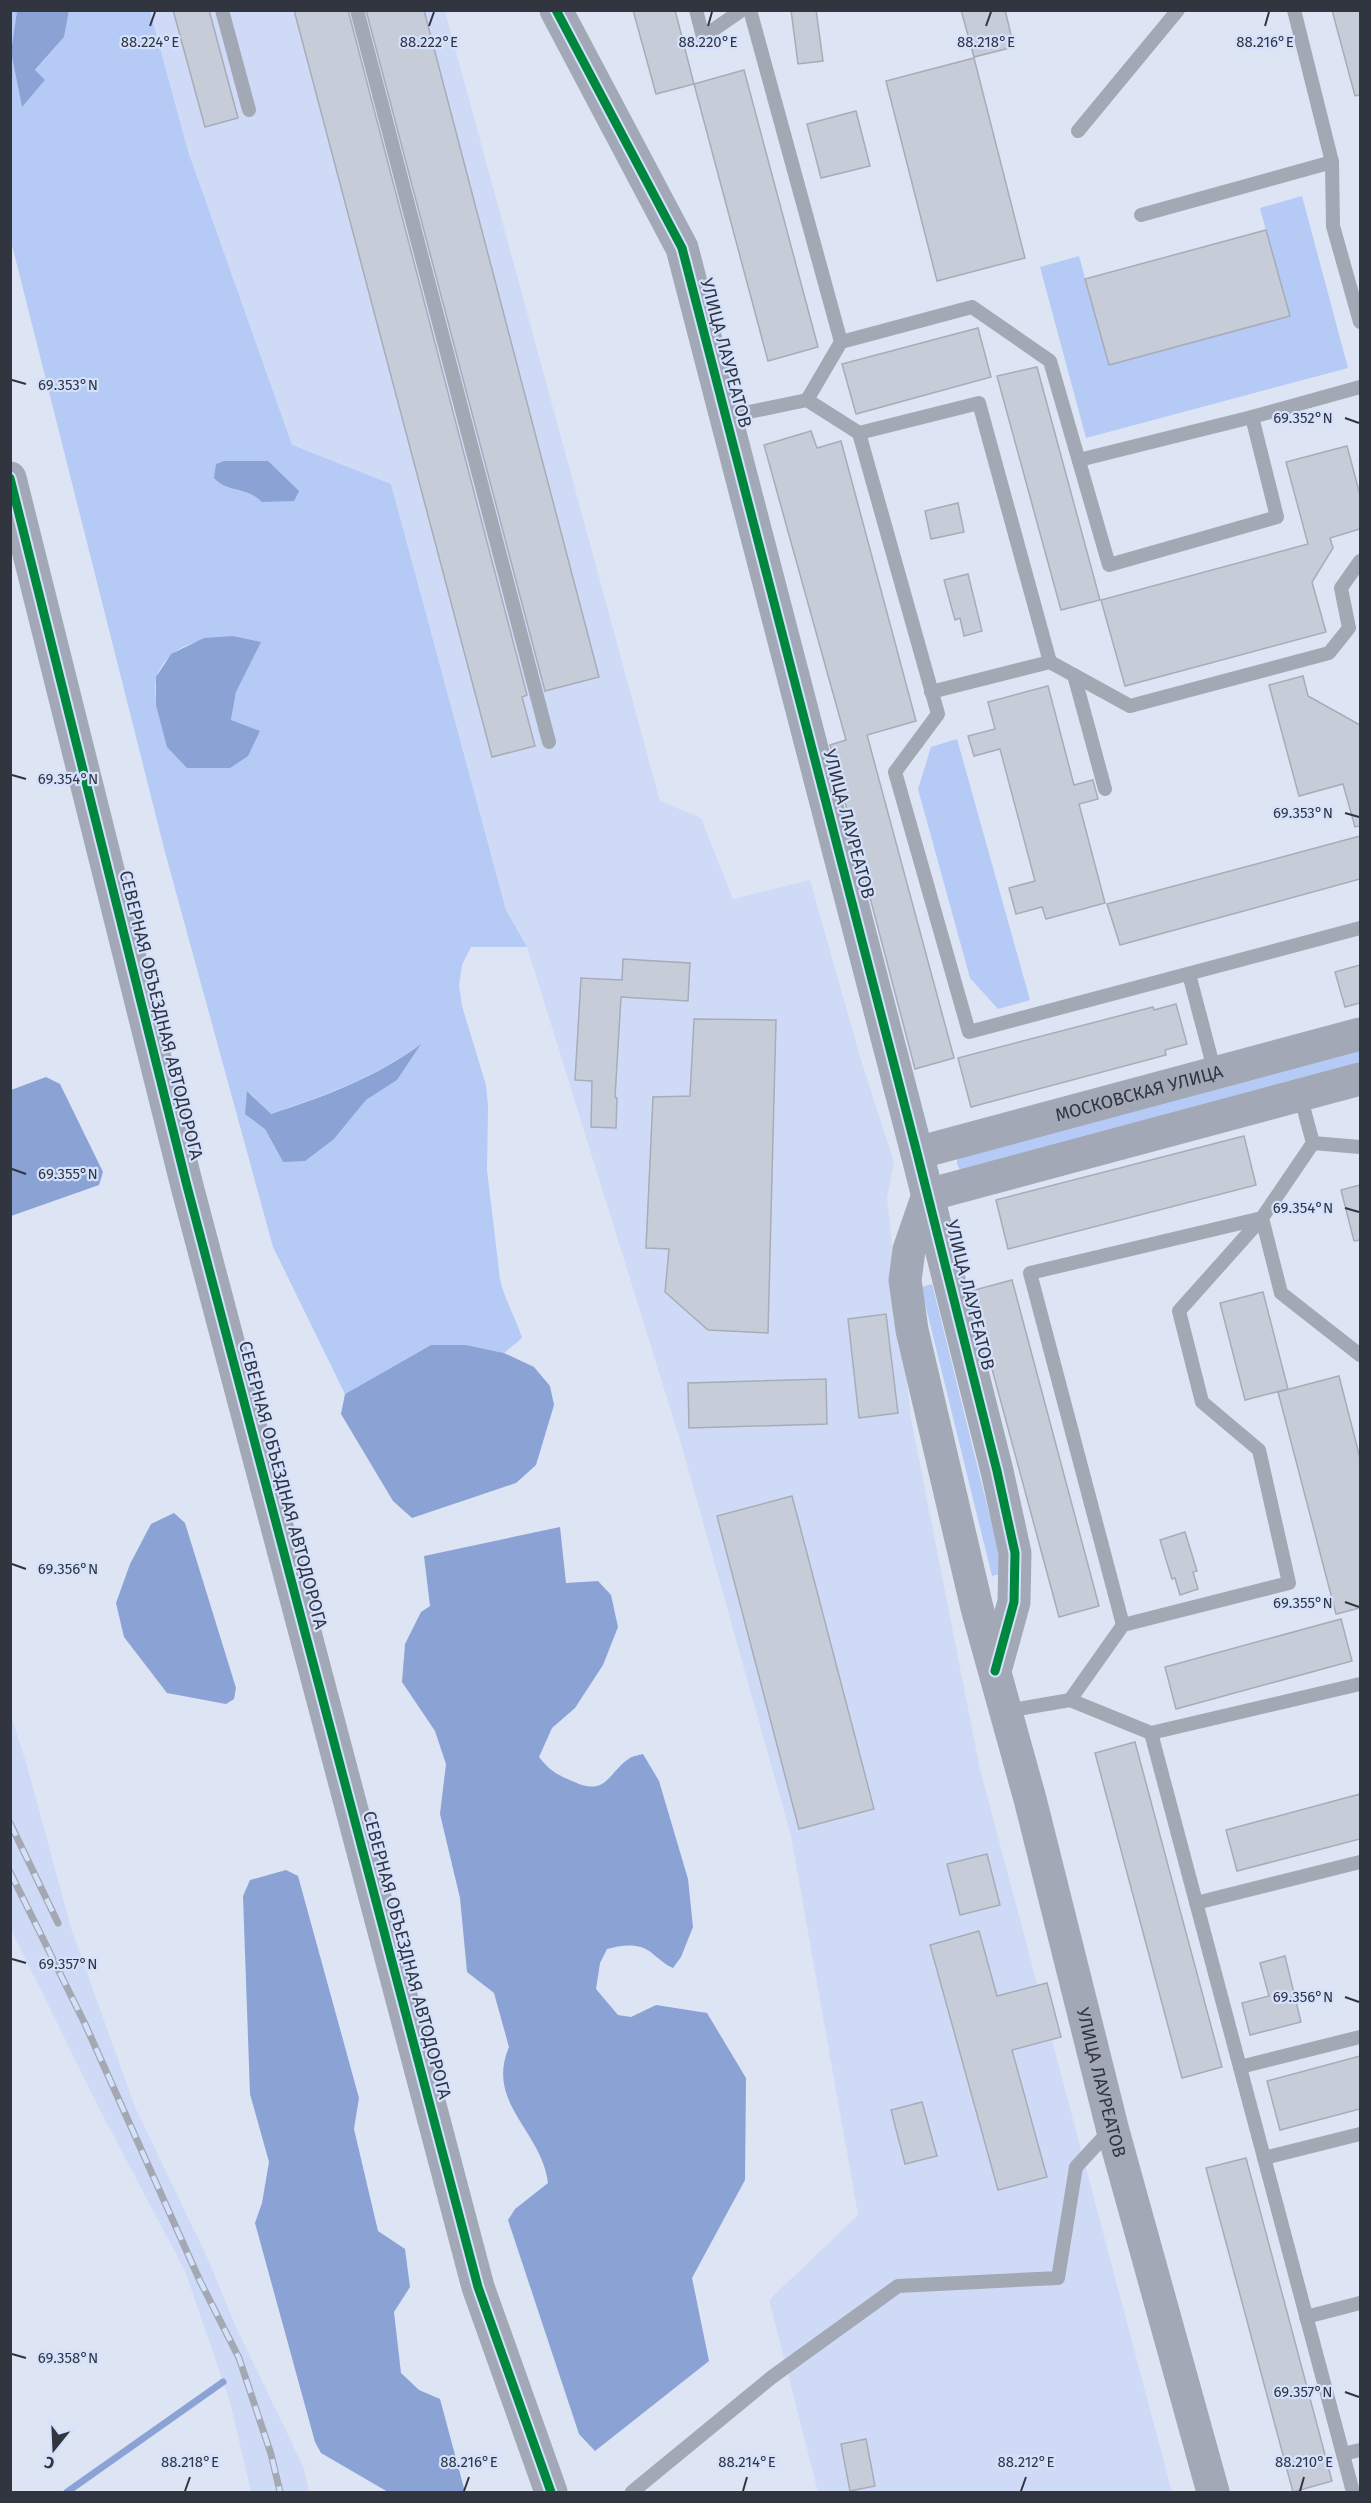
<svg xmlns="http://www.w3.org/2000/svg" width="1371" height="2503" viewBox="0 0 1371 2503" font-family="'Fira Sans',sans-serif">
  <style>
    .built { fill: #cfdbf6 }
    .green { fill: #b6caf6; fill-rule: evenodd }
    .water { fill: #8ba2d5 }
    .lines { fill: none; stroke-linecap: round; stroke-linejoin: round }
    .stream { stroke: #8ba2d5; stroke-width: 7 }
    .building { fill: #c6ccd8; stroke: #a7acb8; stroke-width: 1.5 }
    .lane { stroke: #a2a8b4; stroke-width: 14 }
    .secondary { stroke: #a2a8b5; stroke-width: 33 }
    .rail-casing { stroke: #a3a8b3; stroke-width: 7 }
    .rail { stroke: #d4e1fd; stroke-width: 4.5; stroke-dasharray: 14; stroke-linecap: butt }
    .cycleway-casing { stroke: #d4e1fd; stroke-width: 13 }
    .cycleway { stroke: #00873e; stroke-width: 9 }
    .ticks { fill: none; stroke: #303540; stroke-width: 2 }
    .labels { text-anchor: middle; stroke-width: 4.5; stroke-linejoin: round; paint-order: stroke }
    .street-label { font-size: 18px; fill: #303540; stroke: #d4e1fd }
    .ticks-label { font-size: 15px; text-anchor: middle; fill: #303540; stroke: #d4e1fd; stroke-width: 4.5; stroke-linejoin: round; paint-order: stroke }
  </style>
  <rect width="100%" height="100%" fill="#dde4f4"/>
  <g class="built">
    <path d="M150,11h295l215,790 41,17 32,81 77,-19 51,180 33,102 -7,36 24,220 69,351 192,723h-354l-49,-192 89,-85 -67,-379 -111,-396 -153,-493 -21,-37 -115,-426 -99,-38 -104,-295z"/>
    <path d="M11,1716l15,46 45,166 64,179 72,150 29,70 68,141 5,24h-58l-21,-90 -45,-131 -83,-157 -91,-184z"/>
  </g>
  <g class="green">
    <path d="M10,11h7l-6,41 11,54 23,-26 -10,-9 29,-34 5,-26h81l38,140 104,294 99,39 115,426 21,37h-56l-9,18 -3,20 3,21 24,79 2,21 -1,64 13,109c4,20 16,39 22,59l-18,15 -38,-8h-35l-86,49 -72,-147 -108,-395 -151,-599 -4,-15zM233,636l27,7 -24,49 -5,29 29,10 -104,-26c0,-8 -2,-21 1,-29 11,-32 47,-38 76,-40zM419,1045l-22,35 -31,20 -32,39 -51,23 -18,-33 -17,-38 22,23c53,-18 104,-36 149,-69z"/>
    <path d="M1302,196l46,172 -262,70 -46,-171 39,-11 30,109 180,-49 -29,-108z"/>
    <path d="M957,739l73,261 -32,9 -28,-31 -52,-189 13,-42z"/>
    <path d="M1360,1043v24l-399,105 -4,-8v-6z"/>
    <path d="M932,1284l72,289 -12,3 -71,-289z"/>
  </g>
  <g class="water">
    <path d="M17,11h52l-5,26 -29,33 10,10 -23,27 -11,-55z"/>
    <path d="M224,461h44l31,30 -5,10 -32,1c-18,-17 -32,-8 -48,-24l2,-14z"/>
    <path d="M233,636l28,6 -25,50 -5,28 29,11 -12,25 -18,12h-43l-20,-21 -11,-42v-28l15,-23 33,-16z"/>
    <path d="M421,1044l-24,36 -31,20 -32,39 -29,22 -22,1 -18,-33 -20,-15 2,-23 24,23c54,-18 104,-36 150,-70z"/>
    <path d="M46,1077l14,7 43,88 -4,13 -88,31v-126z"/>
    <path d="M431,1345h35l38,8 30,14 16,19 4,19 -18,60 -20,18 -104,35 -19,-17 -52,-87 4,-20z"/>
    <path d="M174,1513l11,10 51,165 -2,11 -8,5 -59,-11 -43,-56 -8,-34 14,-39 21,-40z"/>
    <path d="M560,1527l6,56 32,-2 13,14 7,32 -15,38 -28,43 -23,20 -13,29c11,14 17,17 33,24 35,17 36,-9 58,-23 3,-2 9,-3 13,-4l16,27 29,98 5,48 -12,30 -8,11c-9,-4 -12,-8 -20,-14 -13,-12 -31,-9 -46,-5l-7,14 -4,26 22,26 13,2 25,-12 51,8 39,65 -1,102 -53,98 17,83 -114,90 -16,-17 -71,-214 7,-11 33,-26c-6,-52 -63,-80 -39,-136l-15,-54 -27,-21 -7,-74 -20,-84 6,-50 -11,-33 -33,-49 3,-38 16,-32 9,-6 -6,-50z"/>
    <path d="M286,1870l12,6 61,222 -5,31 24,102 27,18 5,38 -16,25 7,61 18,17 21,9 25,93h-77l-67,-39 -6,-11 -60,-219 7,-20 7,-41 -19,-68 -7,-198 7,-16z"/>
  </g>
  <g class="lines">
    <path class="stream" d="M67,2492l156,-110"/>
  </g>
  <g class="building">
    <path d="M173,10h36l29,108 -33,9z"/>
    <path d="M294,10h54l179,685 -5,2 13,49 -43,11z"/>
    <path d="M366,10h58l175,667 -54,14z"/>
    <path d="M633,10h42l19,74 -38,10z"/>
    <path d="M791,10h25l7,51 -25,3z"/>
    <path d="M961,10h44l9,37 -40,10z"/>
    <path d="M1332,10h28v85l-5,1z"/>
    <path d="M974,58l51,200 -88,23 -51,-200z"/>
    <path d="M744,70l74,277 -50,14 -74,-277z"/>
    <path d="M856,111l14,55 -49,12 -14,-54z"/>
    <path d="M1266,230l24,86 -181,49 -24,-86z"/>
    <path d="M978,328l13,49 -135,37 -14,-50z"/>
    <path d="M1037,367l63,233 -39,10 -64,-234z"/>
    <path d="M811,431l6,17 24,-7 75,280 -49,14 87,323 -39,11 -85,-324 16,-5 -82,-295z"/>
    <path d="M1347,446l13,49v34l-30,9 3,10 -21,34 14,50 -201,54 -24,-86 207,-56 -22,-82z"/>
    <path d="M958,503l6,29 -33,7 -6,-28z"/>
    <path d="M968,574l14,57 -18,5 -4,-18 -5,2 -11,-40z"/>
    <path d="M1303,676l5,20 52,29v101l-5,1 -12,-43 -44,12 -30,-111z"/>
    <path d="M1048,686l26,99 19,-5 5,19 -19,5 26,99 -59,16 -4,-12 -26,7 -7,-26 26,-7 -35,-132 -26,7 -6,-20 27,-7 -7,-27z"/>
    <path d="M1360,836v43l-240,66 -13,-41z"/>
    <path d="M623,959l67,4 -2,38 -67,-4 -6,100 2,1 -1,30 -25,-1 1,-46 -17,-1 6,-102 41,2z"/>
    <path d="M1360,965v38l-15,4 -10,-35z"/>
    <path d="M1176,1004l11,40 -22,6 1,5 -195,52 -13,-49 195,-51 1,3z"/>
    <path d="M694,1019l82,1 -8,313 -60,-3 -43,-38 4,-43 -23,-1 7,-151 37,-1z"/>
    <path d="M1244,1136l12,49 -248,64 -12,-49z"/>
    <path d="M1360,1185v55l-6,1 -13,-51z"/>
    <path d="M1012,1280l87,326 -40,11 -88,-326z"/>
    <path d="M1263,1292l25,97 -43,11 -25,-97z"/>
    <path d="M886,1314l12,99 -39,5 -11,-99z"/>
    <path d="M1339,1376l21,82v150l-24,6 -58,-222z"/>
    <path d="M826,1379l1,45 -138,4 -1,-45z"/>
    <path d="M792,1496l82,313 -75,20 -82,-313z"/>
    <path d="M1185,1532l12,39 -4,1 5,17 -18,6 -5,-17 -3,1 -12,-39z"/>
    <path d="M1341,1619l11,42 -176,48 -11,-42z"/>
    <path d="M1135,1742l87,325 -40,11 -87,-325z"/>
    <path d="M1360,1794v45l-123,32 -11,-41z"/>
    <path d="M987,1854l13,51 -40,10 -13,-51z"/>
    <path d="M979,1931l18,65 50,-13 14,54 -49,13 35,127 -49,13 -68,-245z"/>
    <path d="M1285,1956l16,66 -51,13 -8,-32 27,-7 -9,-33z"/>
    <path d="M1360,2056v53l-80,21 -13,-49z"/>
    <path d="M922,2102l15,54 -32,8 -14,-54z"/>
    <path d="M1246,2158l86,323 -39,11 -87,-324z"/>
    <path d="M866,2439l9,47 -25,5 -9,-47z"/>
  </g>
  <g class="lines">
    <g class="lane">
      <path d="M222,10l27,100"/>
      <path d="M357,10l192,732"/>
      <path d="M696,10l7,27 39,-27"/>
      <path d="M750,10l91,332"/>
      <path d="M1294,10l38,152 1,64 27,96"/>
      <path d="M1078,131l100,-121"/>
      <path d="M1141,215l191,-53"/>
      <path d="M807,400l34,-58 131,-35 78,54 59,204 168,-48 -25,-100"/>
      <path d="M725,417l82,-17 52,33 79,281 -43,58 74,260 391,-104"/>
      <path d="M859,433l120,-30 71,259"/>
      <path d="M1079,460l173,-43 108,-30"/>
      <path d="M1074,675l31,114"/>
      <path d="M931,692l119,-30 80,44 199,-53 20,-25 -8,-40 19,-27"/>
      <path d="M1189,974l26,99"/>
      <path d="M1300,1095l13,48 47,4"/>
      <path d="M1313,1143l-51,75 19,75 79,62"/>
      <path d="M1123,1625l-93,-352 232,-55"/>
      <path d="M1070,1700l53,-75 166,-42 -30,-133 -57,-48 -23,-91 83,-93"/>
      <path d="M1006,1711l64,-11 81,33 209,-49"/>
      <path d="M1151,1733l202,759"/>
      <path d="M1196,1903l164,-41"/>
      <path d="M1240,2067l120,-30"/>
      <path d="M1264,2158l96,-24"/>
      <path d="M1306,2317l54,-14"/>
      <path d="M1343,2454l17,-4"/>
      <path d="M632,2492l140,-115 126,-91 160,-8 18,-111 25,-27 12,-9"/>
    </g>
    <g class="secondary">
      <path d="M556,10l126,238 235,905 80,318 18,82 -1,49 -19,69"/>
      <path d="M10,478l177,708 291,1101 73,205"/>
      <path id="s1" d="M917,1153l443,-119"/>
      <path id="s2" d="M928,1195l-19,55 -4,30 7,50 65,278 53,191 83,332 100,361"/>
      <path d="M928,1195l432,-116"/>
    </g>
    <defs>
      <g id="rail">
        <path d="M10,1823l48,100"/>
        <path d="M10,1872l75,152 115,257 39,77 32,96 9,38"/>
      </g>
    </defs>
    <use href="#rail" class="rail-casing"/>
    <use href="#rail" class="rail"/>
    <defs>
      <g id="cycleway">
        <path d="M556,10l126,238 235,905 80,318 18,82 -1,49 -19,69"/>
        <path d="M10,478l177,708 291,1101 73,205"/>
      </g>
    </defs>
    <use href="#cycleway" class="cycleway-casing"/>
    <use href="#cycleway" class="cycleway"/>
  </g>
  <path class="ticks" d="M150,26l5,-14M429,26l5,-14M708,26l4,-14M986,26l5,-14M1265,26l4,-14M12,380l14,4M1345,418l14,5M12,775l14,4M1345,813l14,4M12,1169l14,5M1345,1208l14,4M12,1564l14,5M1345,1602l14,5M12,1959l14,4M1345,1997l14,5M12,2354l14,4M1345,2392l14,5M185,2491l5,-14M464,2491l5,-14M743,2491l4,-14M1021,2491l5,-14M1300,2491l4,-14"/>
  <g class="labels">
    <g class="street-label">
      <text transform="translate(726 353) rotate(75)" y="6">УЛИЦА ЛАУРЕАТОВ</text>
      <text transform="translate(849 824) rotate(75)" y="6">УЛИЦА ЛАУРЕАТОВ</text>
      <text transform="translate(161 1015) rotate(76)" y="6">СЕВЕРНАЯ ОБЪЕЗДНАЯ АВТОДОРОГА</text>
      <text dy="6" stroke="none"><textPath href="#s1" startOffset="230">МОСКОВСКАЯ УЛИЦА</textPath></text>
      <text transform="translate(970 1295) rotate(76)" y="6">УЛИЦА ЛАУРЕАТОВ</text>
      <text transform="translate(283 1485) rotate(75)" y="6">СЕВЕРНАЯ ОБЪЕЗДНАЯ АВТОДОРОГА</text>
      <text transform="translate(407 1955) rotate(75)" y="6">СЕВЕРНАЯ ОБЪЕЗДНАЯ АВТОДОРОГА</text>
      <text dy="6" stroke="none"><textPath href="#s2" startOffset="915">УЛИЦА ЛАУРЕАТОВ</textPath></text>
    </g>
  </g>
  <g class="ticks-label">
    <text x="150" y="47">88.224°E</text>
    <text x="429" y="47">88.222°E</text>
    <text x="708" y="47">88.220°E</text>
    <text x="986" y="47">88.218°E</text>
    <text x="1265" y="47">88.216°E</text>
    <text x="68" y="390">69.353°N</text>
    <text x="1303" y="423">69.352°N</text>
    <text x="68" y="784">69.354°N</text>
    <text x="1303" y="818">69.353°N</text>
    <text x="68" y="1179">69.355°N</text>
    <text x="1303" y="1213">69.354°N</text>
    <text x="68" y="1574">69.356°N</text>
    <text x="1303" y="1608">69.355°N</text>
    <text x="68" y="1969">69.357°N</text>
    <text x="1303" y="2002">69.356°N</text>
    <text x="68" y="2363">69.358°N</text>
    <text x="1303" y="2397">69.357°N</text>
    <text x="190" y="2467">88.218°E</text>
    <text x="469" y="2467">88.216°E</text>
    <text x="747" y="2467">88.214°E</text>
    <text x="1026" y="2467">88.212°E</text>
    <text x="1304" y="2467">88.210°E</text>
  </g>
  <rect width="1371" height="2503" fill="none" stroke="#303540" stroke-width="24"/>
  <g transform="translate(54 2449) rotate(198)" stroke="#d4e1fd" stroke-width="4.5" paint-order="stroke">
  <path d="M0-4.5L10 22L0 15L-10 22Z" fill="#303540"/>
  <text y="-9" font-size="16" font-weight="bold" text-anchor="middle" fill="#303540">С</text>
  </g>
</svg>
